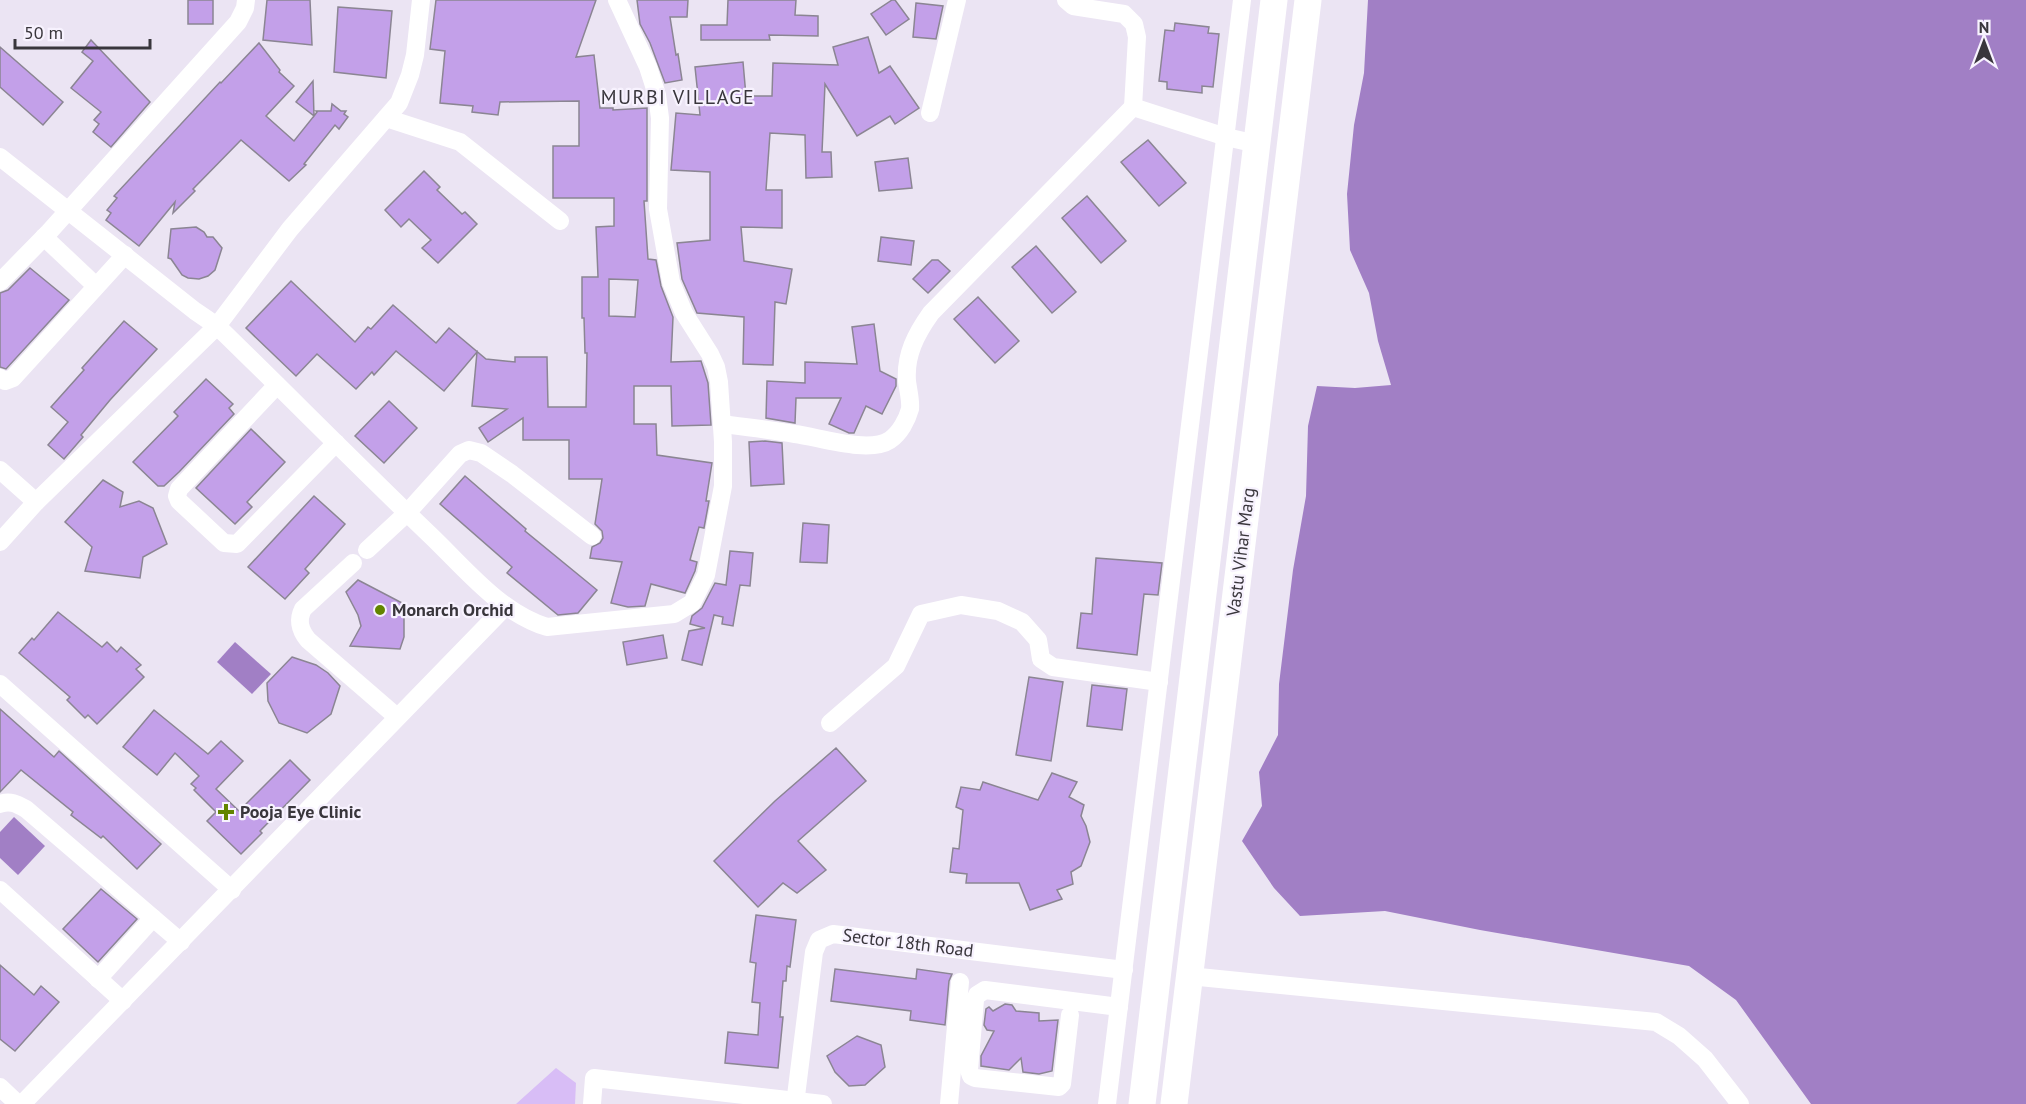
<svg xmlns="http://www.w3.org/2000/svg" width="2026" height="1104" viewBox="0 0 2026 1104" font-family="'PT Sans',sans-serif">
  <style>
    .green { fill: #d8bdf6 }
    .water { fill: #a17fc5 }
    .building { fill: #c3a0e9; stroke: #8b8593; stroke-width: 1.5; fill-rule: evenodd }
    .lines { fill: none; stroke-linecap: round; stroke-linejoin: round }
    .minor { stroke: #fff; stroke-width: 18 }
    .primary { stroke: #fff; stroke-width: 27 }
    .poi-dot { fill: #628400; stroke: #f7f2fe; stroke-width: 2 }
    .labels { text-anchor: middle; stroke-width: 4.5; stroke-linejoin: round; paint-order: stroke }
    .street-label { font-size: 18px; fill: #39363c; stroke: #f7f2fe }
    .poi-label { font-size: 18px; font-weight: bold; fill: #39363c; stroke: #f7f2fe; text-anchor: start }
    .neighbourhood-label { font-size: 20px; letter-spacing: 1.5px; fill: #39363c; stroke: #f7f2fe }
  </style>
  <rect width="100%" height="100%" fill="#ebe4f3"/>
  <path class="green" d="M556,1068l20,15 -1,21h-59z"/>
  <g class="water">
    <path d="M1368,0h658v1104h-215l-75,-104 -47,-34 -209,-36 -95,-19 -85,5 -26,-28 -32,-47 20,-35 -3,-34 19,-37 1,-51 14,-114 13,-74 2,-70 9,-40 38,2 36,-3 -13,-44 -9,-48 -19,-43 -3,-56 7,-69 10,-52z"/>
    <path d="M235,642l36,32 -19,20 -35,-32z"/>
    <path d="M14,817l31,29 -27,29 -18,-17v-26z"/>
  </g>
  <g class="building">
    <rect x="188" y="0" width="25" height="24"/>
    <path d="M267,0h43l2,45 -49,-5z"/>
    <path d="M436,0h160l-20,57 18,-2 6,53h13v2l34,-2v93h-3l4,58 8,1 5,26 12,31 -2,45 30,-1 7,22 3,42 -39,1 -1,-40h-37v38h22l1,31 55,8 -6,38h3l-5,27 -5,-1 -9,33 7,2 -2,9 -10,22 -34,-9 -6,22 -17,1 -17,-4 11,-41 -32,-4 2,-11 8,-4 3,-5 -1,-7 -7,-7 7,-45h-33v-39h-46v-22l-35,24 -9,-14 28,-19 -35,-3 5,-54 -33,39 -48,-40 -22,24 -2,-3 -16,17 -39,-35 -21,22 -50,-48 45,-47 64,61 13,-15 3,2 22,-24 43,38 13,-15 37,31 29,3v-5h32l1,50h38l1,-54h-2l-1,-35h-2v-41h16l-2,-50 18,-1v-28h-61v-52h26v-45l-79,1 -2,13 -26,-3 1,-6 -33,-3 5,-52 -15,-2zM609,279l29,1 -3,37 -26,-1z"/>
    <path d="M637,0h51l-1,17h-17l6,38 2,-1 4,26 -17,3 -15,-40 -10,-19z"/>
    <path d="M728,0h68l-1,15 23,1v20l-49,-1 1,5h-69v-15h26z"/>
    <path d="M892,0h3l14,19 -23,16 -15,-21z"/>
    <path d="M916,3l27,3 -7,33 -23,-2z"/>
    <path d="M338,7l54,4 -6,67 -52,-6z"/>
    <path d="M1175,23l34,4 -1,6 11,1 -6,53 -11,-1v7l-35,-4v-7l-8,-1 6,-51 9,1z"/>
    <path d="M868,37l11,36 11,-7 29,42 -24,16 -5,-8 -33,20 -32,-52 -3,68h9l1,25 -26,1 -1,-43 -35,-2 -4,57h16v38l-41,-1 3,34 48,8 -6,35 -11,-2 -2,63 -30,-1 1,-47 -47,-4 -15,-34 -5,-36 33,-3v-68l-39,-2 5,-57 24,2 -5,-48 48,-5 3,34h26l1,-33 65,2 -5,-18z"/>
    <path d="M91,40l59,62 -39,45 -18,-15 6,-8 -5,-4 7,-8 -30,-24 22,-27 -11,-9z"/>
    <path d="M259,43l21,27 -1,2 15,14 -28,30 28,25 20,-25 -18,-14 17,-21 1,35 3,-4 -1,-1h15l1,-7 9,7h5l-2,3 4,3 -9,12 -4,-4 -31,39 2,1 -17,16 -48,-41 -48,49 2,2 -22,22 2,-11 -36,44 -33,-26 5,-7 -4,-3 10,-12 -3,-2 106,-114 1,1z"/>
    <path d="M0,47l63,55 -20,23 -43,-38z"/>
    <path d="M1148,140l38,43 -27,23 -38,-44z"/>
    <path d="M908,158l4,30 -33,3 -4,-29z"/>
    <path d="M424,171l16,16 -3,3 25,24 3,-2 12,12 -39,39 -16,-15 9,-8 -22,-21 -8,8 -16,-17z"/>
    <path d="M1087,196l39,45 -25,22 -39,-45z"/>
    <path d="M196,227l8,5 3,5h6l9,11 -7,22 -7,6 -9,3 -11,-1 -6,-3 -11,-16 -3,-1 3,-29z"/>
    <path d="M881,237l33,4 -3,24 -33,-4z"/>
    <path d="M1036,246l40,46 -24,21 -40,-46z"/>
    <path d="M932,260h6l12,11 -22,22 -15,-14z"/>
    <path d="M30,268l39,32 -63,69 -6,-2v-74l8,-3z"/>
    <path d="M978,297l41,44 -24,22 -41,-44z"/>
    <path d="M124,321l33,28 -47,51 -29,35 2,2 -19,22 -16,-14 20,-23 -17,-15 33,-37 -2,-2z"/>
    <path d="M874,324l6,47 16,8v7l-14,28 -16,-8 -12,27h-5l-20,-9 12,-26h-45l-1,25 -29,-5 1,-37 38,2v-21l52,2 -5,-37z"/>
    <path d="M206,379l27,25 -4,4 5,6 -55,58 -15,14h-6l-25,-24 45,-46 -4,-4z"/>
    <path d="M389,401l28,27 -33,35 -29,-27z"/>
    <path d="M251,429l34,33 -38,40 5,5 -17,17 -39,-36z"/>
    <path d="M765,441l17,2 2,41 -33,2 -2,-44z"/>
    <path d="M465,476l61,53 -1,2 72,59 -19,23 -20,2 -51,-42 5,-6 -72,-63z"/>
    <path d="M103,480l20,12 -3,15 19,-6 14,7 14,36 -24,13 -3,21 -55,-7 7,-24 -27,-25z"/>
    <path d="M314,496l31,28 -40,45 4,4 -24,26 -37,-32z"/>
    <path d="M803,523l26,2 -2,38 -27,-1z"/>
    <path d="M730,551l23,2 -3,33 -10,-1 -7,41 -11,-2 1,-7 -9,-2 -12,50 -20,-5 7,-29 16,-3 -15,-4 2,-8 10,-8 13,-25 11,2z"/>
    <path d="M1096,558l66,5 -4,32 -14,-1 -7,61 -60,-7 4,-35 11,1z"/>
    <path d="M358,580l46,24v33l-4,12 -50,-3 11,-20 -3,-11 -12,-23z"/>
    <path d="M58,612l44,35 5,-5 10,10 4,-5 20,18 -5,4 8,8 -47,47 -9,-9 -3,3 -18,-18 3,-3 -51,-44 13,-15 2,2z"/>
    <path d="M663,635l4,23 -40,7 -4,-23z"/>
    <path d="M292,657l24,8 12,8 12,13 -9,28 -24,19 -28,-10 -11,-22 -1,-18z"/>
    <path d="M1029,677l34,5 -12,79 -35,-6z"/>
    <path d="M1092,685l35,4 -5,41 -35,-4z"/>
    <path d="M0,709l54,48 5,-6 102,93 -24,25 -34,-33 -2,2 -30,-23 2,-3 -52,-42 -21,22z"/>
    <path d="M154,710l54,44 13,-13 22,20 -27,28 23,22 51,-51 20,20 -50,51 2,2 -21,21 -34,-33 9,-9 -22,-22 2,-2 -5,-4 8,-8 -24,-23 -18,22 -34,-28z"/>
    <path d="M836,748l30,33 -68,60 28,29 -29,23 -14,-10 -25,24 -44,-46 61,-60z"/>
    <path d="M1052,773l25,9 -8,15 15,8 -3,11 5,10 4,16 -9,24 -10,6 2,12 -16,6 5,9 -32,11 -11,-27h-53l1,-9 -17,-2 3,-24 6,1 4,-39 -7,-3 5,-20 19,3 3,-8 55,18z"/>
    <path d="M101,889l36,30 -39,43 -35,-33z"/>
    <path d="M756,915l40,5 -6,47 -3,-1 -1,15h-3l-3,36h3l-5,51 -53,-5 3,-31 30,3 2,-32 -8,-1 4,-39 -6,-1z"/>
    <path d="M0,965l34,30 7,-9 18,16 -44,49 -15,-12z"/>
    <path d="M835,969l81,10 1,-10 35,5 -3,7 -4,44 -35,-5 1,-9 -80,-10z"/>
    <path d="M1005,1004l7,1 4,6 23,2v8l19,-1 -6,51 -13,3 -16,-2 -2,-14 -12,12 -28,-4v-10l13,-25 -7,-1 -3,-5 2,-16 3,-2 4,4z"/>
    <path d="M857,1036l24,9 4,22 -20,18 -16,1 -14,-14 -8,-16z"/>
  </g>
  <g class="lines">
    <g class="minor">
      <path d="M1066,0l7,6 51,8 10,10 3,13 -4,70"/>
      <path d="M930,113l27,-113"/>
      <path d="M386,118l74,24 100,79"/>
      <path d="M0,157l195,154 22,15c71,69 141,140 212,208 36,34 70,78 118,93l127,-13 18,-11 14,-28 17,-89v-44l-4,-60 -3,-15 -6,-13 -26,-41 -13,-31 -13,-73 2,-91 -3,-23 -9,-28 -31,-67"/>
      <path d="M44,237l52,49"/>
      <path d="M0,282l49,-50 189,-210 7,-14 1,-8"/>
      <path d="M0,378l5,3 8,-3 112,-123"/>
      <path d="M277,385l-98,104 -2,7 2,5 45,42 13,1 99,-101"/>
      <path d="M722,424c24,3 49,6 73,10 24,3 74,20 95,6 10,-7 17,-20 20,-31 1,-9 -2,-19 -3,-28 -2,-26 9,-47 24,-68l202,-206 93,30 31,7"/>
      <path d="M0,470l36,32"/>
      <path d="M0,542l36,-40 181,-176 73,-97 109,-126 11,-28 5,-20 6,-55"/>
      <path d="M367,550l40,-37 53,-59 9,-4 12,3 31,21 80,62"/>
      <path d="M353,563l-50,46c-6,12 -3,21 5,31l89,77"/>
      <path d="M0,684l232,206"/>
      <path d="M830,723l66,-57 25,-52 40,-9 37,6 24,11 16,18 3,19 12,8 106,15"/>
      <path d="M0,804c10,-4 17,0 26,5l155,133"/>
      <path d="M0,890l123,111"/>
      <path d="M1189,976l467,46 23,14 26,23 35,45"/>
      <path d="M98,979l55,-61"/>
      <path d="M1070,1015l-8,69 -3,3 -84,-9 -4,-2 -2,-6 6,-70 2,-5 8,-5 134,17"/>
      <path d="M0,1087l18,17"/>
      <path d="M22,1104l483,-497"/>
      <path d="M592,1104l2,-26 229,26"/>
      <path d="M795,1104l19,-152 5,-12 14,-6 291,36"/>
      <path d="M949,1104l11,-122"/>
      <path d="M1107,1104l135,-1104"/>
    </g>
    <g class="primary">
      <path d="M1142,1104l132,-1104"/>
      <path d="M1174,1104l134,-1104"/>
    </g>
  </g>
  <g class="poi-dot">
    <circle cx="380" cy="610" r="6"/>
    <path d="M223 803h6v6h6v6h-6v6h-6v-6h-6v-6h6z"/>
  </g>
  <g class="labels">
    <g class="street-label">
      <text transform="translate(1241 552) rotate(-83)" y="6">Vastu Vihar Marg</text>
      <text transform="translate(908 943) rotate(7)" y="6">Sector 18th Road</text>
    </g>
    <g class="poi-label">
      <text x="392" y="616">Monarch Orchid</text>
      <text x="240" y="818">Pooja Eye Clinic</text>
    </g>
    <g class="neighbourhood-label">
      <text x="678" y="104">MURBI VILLAGE</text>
    </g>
  </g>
  <g transform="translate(1984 42)" stroke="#f7f2fe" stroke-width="4.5" paint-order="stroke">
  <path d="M0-4.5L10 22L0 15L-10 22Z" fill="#39363c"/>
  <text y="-9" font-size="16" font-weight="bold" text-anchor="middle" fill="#39363c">N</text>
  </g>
  <path d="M15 39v9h135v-9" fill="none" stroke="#39363c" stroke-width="3"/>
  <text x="24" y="39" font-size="18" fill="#39363c" stroke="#f7f2fe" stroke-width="4.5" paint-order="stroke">50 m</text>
</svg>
